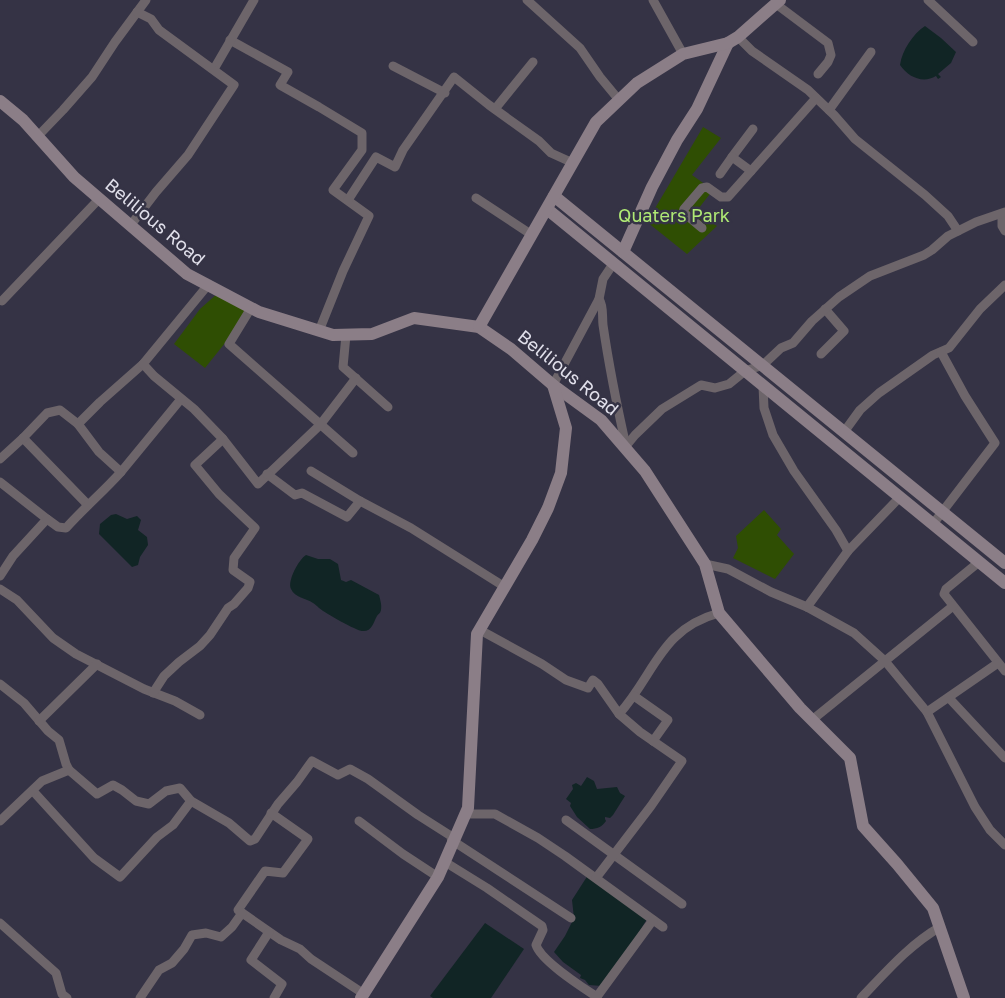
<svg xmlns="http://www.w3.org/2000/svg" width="1005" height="998" viewBox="0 0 1005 998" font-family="'Golos Text',sans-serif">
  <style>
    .green { fill: #2f4e03 }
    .water { fill: #112525 }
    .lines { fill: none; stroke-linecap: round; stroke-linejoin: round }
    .street { stroke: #6d656a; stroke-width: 9 }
    .secondary { stroke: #8b7e87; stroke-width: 12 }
    .labels { text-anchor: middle; stroke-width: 5; stroke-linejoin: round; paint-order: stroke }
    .park-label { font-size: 18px; fill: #afe975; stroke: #353345 }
    .street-label { font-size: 18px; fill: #e1e0eb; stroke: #353345 }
  </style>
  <rect width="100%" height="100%" fill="#353345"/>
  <g class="green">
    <path d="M703,127l18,11 -29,37 21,15 -18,23 14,10 2,-1 6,4 -30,28 -40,-32z"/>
    <path d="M218,293l31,20 -44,55 -31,-24 26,-35z"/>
    <path d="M764,510l17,19 -4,6 17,19 -19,25 -42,-21 5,-10 -2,-12z"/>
  </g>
  <g class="water">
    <path d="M925,26l16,12 15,14 -5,11 -13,11 3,3 -3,2 -2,-3c-13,8 -28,1 -36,-11 2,-15 13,-31 25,-39z"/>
    <path d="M116,514l11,5 10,-3 4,4 -3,10 9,7 1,8 -8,12 -2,8 -6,2 -33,-33 1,-10 11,-9z"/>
    <path d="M306,555l12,4h12l8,5 3,16 5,2 5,-2 28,15c1,4 3,10 2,15 -1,4 -1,2 -4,6 -4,7 -5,16 -15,15 -5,0 -37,-18 -43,-23 -2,-2 -4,-4 -6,-5 -7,-5 -18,-5 -22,-14 -4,-8 8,-30 15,-34z"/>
    <path d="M587,777l7,4 3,8 20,-2 3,6 5,3 -12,19 -3,3 -5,-1v2l1,2c-4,6 -9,8 -16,8l-13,-12 -7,-11 1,-3 -5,-4 7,-10 -1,-4 4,-2 5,3z"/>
    <path d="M588,875l59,44 -14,23 -31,44 -13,-1 -4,-5 -5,-2 1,-3 -18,-13 -9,-10 11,-16 9,-18 -2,-18z"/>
    <path d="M485,923l39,26 -33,49h-58l-3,-2z"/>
  </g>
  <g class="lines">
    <g class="street">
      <path d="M527,0l53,48 20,29 19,23"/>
      <path d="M653,0l30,54"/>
      <path d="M928,0l45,42"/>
      <path d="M776,4l52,39 3,12 -3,7 -10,12"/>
      <path d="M738,37l14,14 56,39 26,25 21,24 70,56 23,21 10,15"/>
      <path d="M230,40l58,32 -8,13 39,22 43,26v17l-29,40 36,26 -26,55 -24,60"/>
      <path d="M393,66l52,27"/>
      <path d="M214,69l40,-69"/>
      <path d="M495,109l38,-47"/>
      <path d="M829,110l42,-58"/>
      <path d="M38,136l25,-26 29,-33 23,-35 31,-42"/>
      <path d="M732,157l21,-28"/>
      <path d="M720,174l12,-17 19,14"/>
      <path d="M476,198l56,37"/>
      <path d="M348,200l28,-43 19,10 8,-17 51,-73 35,28 50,36 12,12 22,10"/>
      <path d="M1002,214v12l3,5"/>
      <path d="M130,226l26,-34 32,-37 46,-70 -75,-55 -8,-11 -14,-7"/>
      <path d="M702,228l-19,-16 1,-3 18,-21 5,-1 14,10h7l88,-99"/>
      <path d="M599,299c5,7 3,18 4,26 6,41 14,81 23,121"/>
      <path d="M2,301l97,-102"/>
      <path d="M251,308l-22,36 124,109"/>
      <path d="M346,335l-3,32 45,40"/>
      <path d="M821,354l23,-23 -19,-22"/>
      <path d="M553,385l46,-86 4,-20 10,-15"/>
      <path d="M763,386l1,22 9,27 21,36 42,59 12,21"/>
      <path d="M78,424l22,-22 43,-38"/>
      <path d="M844,432l16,-22 19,-17 54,-38 16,-7 31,-39 25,-24"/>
      <path d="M23,438l65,67"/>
      <path d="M223,439l35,45 62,-59 36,-47"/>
      <path d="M626,446l9,-11 27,-26 39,-24 14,3 14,-4 16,-13 18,-6 18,-17 12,-5 19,-22 27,-24 31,-21 54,-21 8,-5 16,-14 28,-14 29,-10"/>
      <path d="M0,459l23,-21 24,-25 13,-3 18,14 21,28 22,20 60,-73"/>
      <path d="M311,471l49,30 51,27 94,59"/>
      <path d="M267,474l28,21 7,-2 45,24 13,-16"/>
      <path d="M0,482l47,37 -34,37 -13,20"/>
      <path d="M47,519l11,8 8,1c18,-20 38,-37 55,-56"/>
      <path d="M933,524l62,-81 -30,-47 -24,-44"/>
      <path d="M979,562l-33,27 -2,5 61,77"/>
      <path d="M705,564l23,5 43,23 36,15 47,26 31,28 42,51 48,95 15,23 15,15"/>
      <path d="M0,589l17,11 36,38 23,16 68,35 31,12 25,14"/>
      <path d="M807,607l41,-56 52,-54"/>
      <path d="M480,630l62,34 24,16 22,8 5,-8 5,4 21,30c36,-40 41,-85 100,-101"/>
      <path d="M0,684l24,19 24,28 11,9 7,24 3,6 28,24 16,-9 9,5 14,11 13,3 17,-13 14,-3 11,13 38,22 21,18 5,-2 23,-35 19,-22 15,-21 26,14 12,-6 18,10 50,36 33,21 1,9"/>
      <path d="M153,693l11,-17 15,-14 21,-16 10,-11 18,-27 6,-4 14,-16 2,-6 -17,-12 1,-12 21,-30 -36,-34 -24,-29 28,-26 -29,-30 -40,-33 -11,-12 65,-79"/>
      <path d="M634,696l34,24 -15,21"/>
      <path d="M949,698l56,60"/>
      <path d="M927,712l71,-49"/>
      <path d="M812,720l141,-114"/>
      <path d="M39,721l58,-57"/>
      <path d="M33,791l61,67 26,19 37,-40 16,-12 18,-24"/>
      <path d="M271,813l37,26 -25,34 -18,-2 -27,39 43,30 19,9 11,10 53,35"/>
      <path d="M465,814h30l43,24 27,18 98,71"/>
      <path d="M566,820l116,84"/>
      <path d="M0,821l42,-40 27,-11"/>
      <path d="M359,821l44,33 35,23"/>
      <path d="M453,841l118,77"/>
      <path d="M445,862l42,26 55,38 1,4 -7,15c5,16 46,42 61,52"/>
      <path d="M596,878l55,-72 31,-45 -42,-29 -21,-18"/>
      <path d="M0,923l56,50 6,21 5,4"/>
      <path d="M269,932l-18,28 31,24 -8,14"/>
      <path d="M140,998l19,-28 13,-7 12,-14 8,-14 14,-2 15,4 11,-10 10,-14"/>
      <path d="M596,998l57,-78"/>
      <path d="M861,998c25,-26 48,-53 79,-71"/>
    </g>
    <g class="secondary">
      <path d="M0,101l23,19 51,57 113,97 72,38 74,23 39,-1 42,-16 65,9 32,22 42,36 48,35 44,51 60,93 14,49 81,95 50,50 13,68 34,38 36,44 31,90"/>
      <path d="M554,196l451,367"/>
      <path d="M547,209l458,374"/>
      <path d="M623,252l29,-65 25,-47 20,-31 31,-66"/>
      <path d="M479,327l117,-205 41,-39 46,-29 45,-11 10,-6 42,-37"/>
      <path d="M361,998l77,-121 30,-69 9,-174 55,-94 16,-32 13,-35 5,-45 -13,-43"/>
    </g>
  </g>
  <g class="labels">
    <g class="park-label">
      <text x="674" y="222">Quaters Park</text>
    </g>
    <g class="street-label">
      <text transform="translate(155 222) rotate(40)" y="6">Belilious Road</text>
      <text transform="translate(568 373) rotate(39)" y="6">Belilious Road</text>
    </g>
  </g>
</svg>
